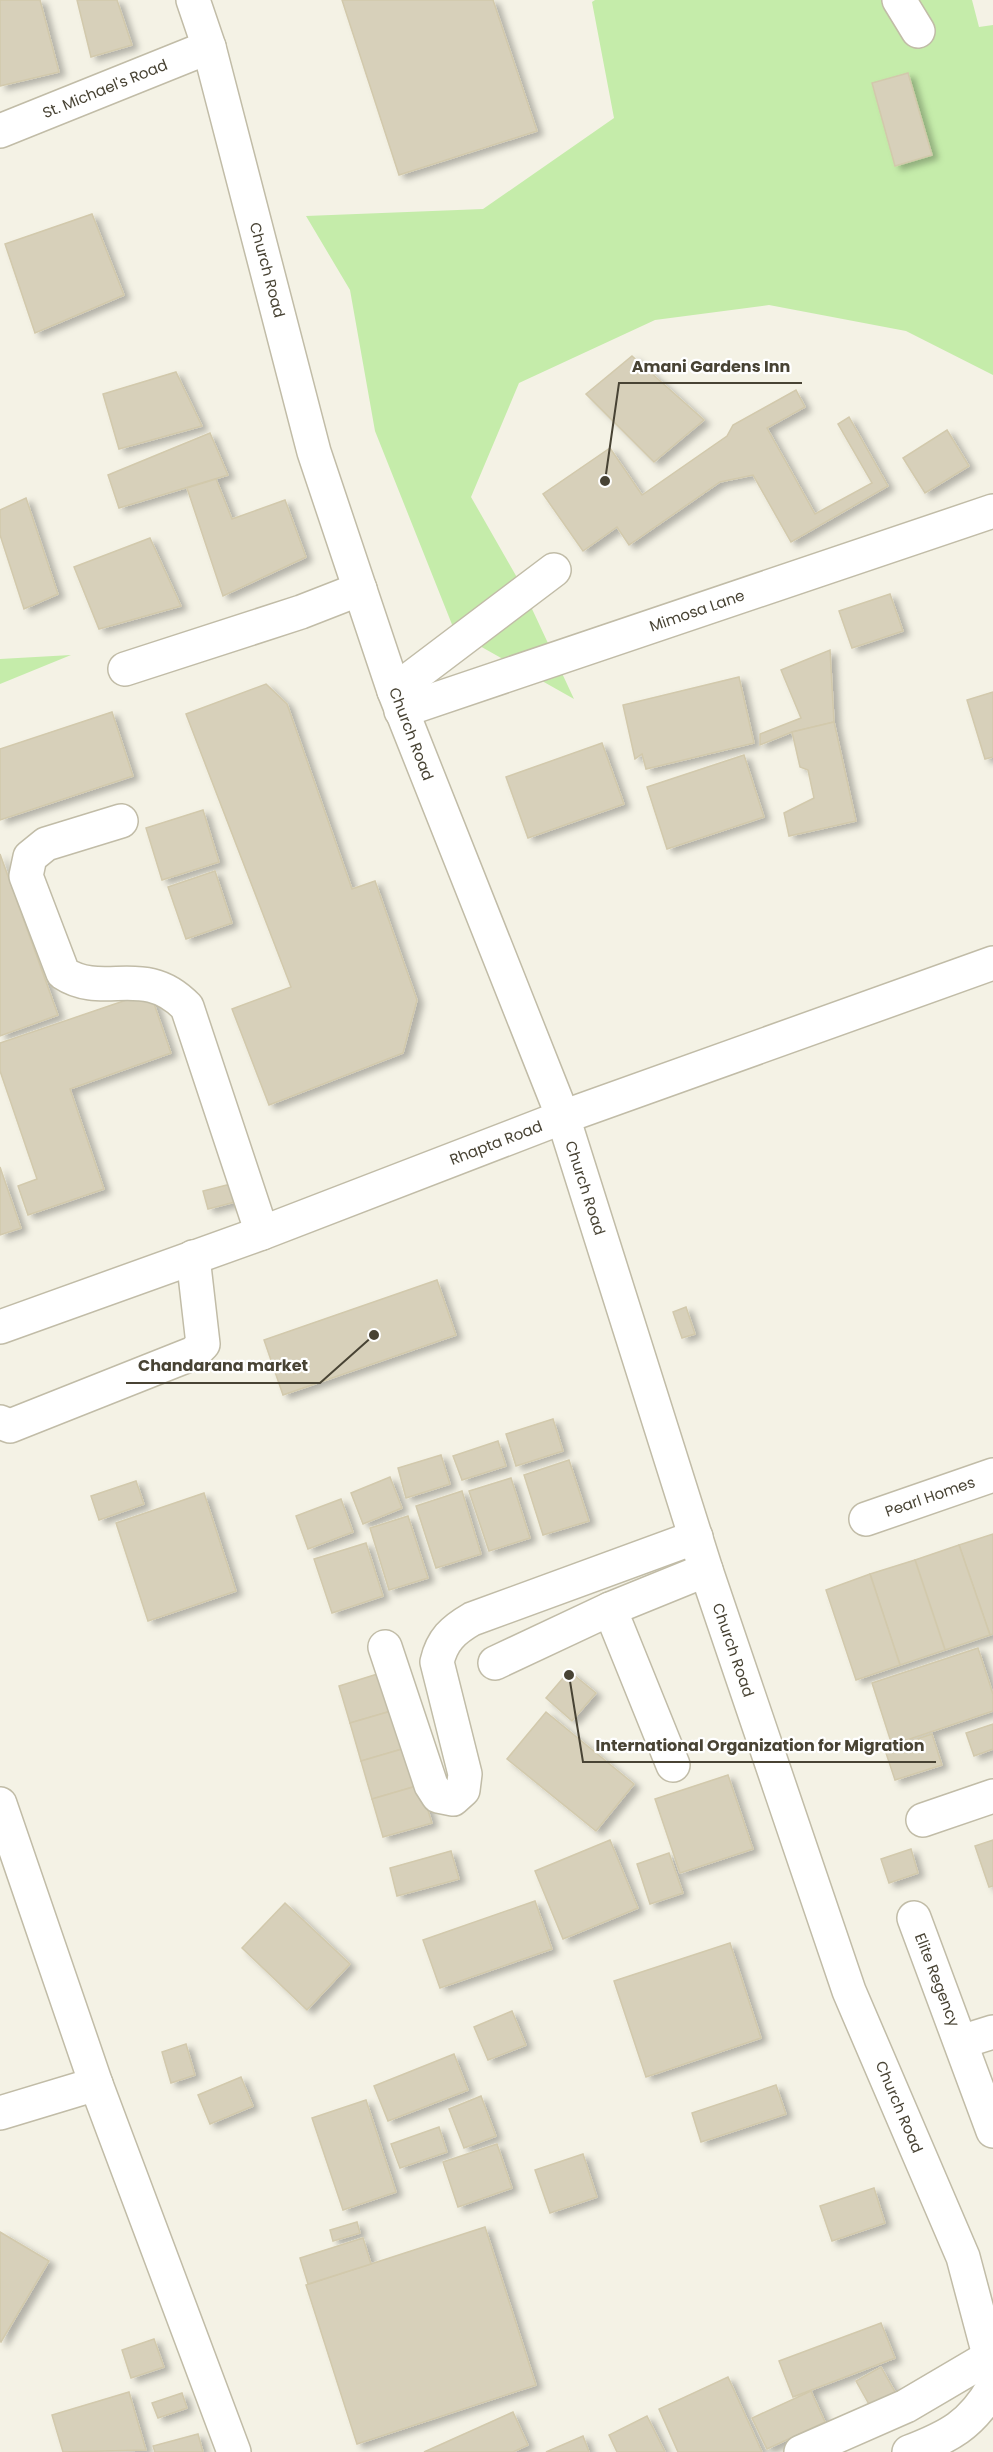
<svg xmlns="http://www.w3.org/2000/svg" width="993" height="2452" viewBox="0 0 993 2452" font-family="Poppins,sans-serif">
  <style>
    .green { fill: #c5ecaa }
    .building { fill: #d7d0ba; stroke: #d2c9ac; stroke-width: 1.5; filter: url(#shadow) }
    .lines { fill: none; stroke-linecap: round; stroke-linejoin: round }
    .minor-casing { stroke: #c1bca7; stroke-width: 36 }
    .minor { stroke: #fff; stroke-width: 33 }
    .labels { text-anchor: middle; stroke-width: 4.5; stroke-linejoin: round; paint-order: stroke }
    .street-label { font-size: 15px; fill: #484334; stroke: #fff }
    .leader { fill: none; stroke: #484334; stroke-width: 2 }
    .callout-dot { fill: #484334; stroke: #fff; stroke-width: 2 }
    .callout-label { font-size: 16px; text-anchor: middle; font-weight: bold; fill: #484334; stroke: #fff; stroke-width: 4.5; stroke-linejoin: round; paint-order: stroke }
  </style>
  <defs>
    <filter id="shadow"><feDropShadow dx="6" dy="4" stdDeviation="3" flood-color="#0004"/></filter>
  </defs>
  <rect width="100%" height="100%" fill="#f4f2e5"/>
  <g class="green">
    <path d="M595,0h377l7,27 14,-2v350l-87,-44 -137,-26 -114,15 -136,63 -48,114 48,84 55,118 -119,-67 -80,-201 -25,-141 -44,-74 177,-7 131,-91 -22,-116z"/>
    <path d="M71,655l-71,29v-25z"/>
  </g>
  <g class="building">
    <path d="M0,0h40l19,72 -59,14z"/>
    <path d="M77,0h40l15,45 -41,12z"/>
    <path d="M342,0h151l44,131 -138,44z"/>
    <path d="M908,73l24,82 -37,11 -23,-83z"/>
    <path d="M92,214l32,81 -89,38 -30,-89z"/>
    <path d="M632,356l72,64 -50,42 -68,-68z"/>
    <path d="M176,372l26,54 -83,23 -16,-55z"/>
    <path d="M796,390l9,17 -38,21 48,86 57,-31 -34,-59 11,-7 39,69 -97,56 -38,-67 -33,7 -91,63 -12,-18 -34,24 -40,-57 67,-46 32,47 85,-59 6,-11z"/>
    <path d="M947,430l22,36 -44,27 -22,-35z"/>
    <path d="M210,433l18,42 -109,33 -11,-33z"/>
    <path d="M216,479l16,40 53,-19 21,57 -83,39 -36,-108z"/>
    <path d="M26,498l32,96 -34,15 -24,-74v-25z"/>
    <path d="M150,538l31,68 -82,23 -25,-62z"/>
    <path d="M890,594l13,37 -51,17 -13,-37z"/>
    <path d="M830,650l4,72 -42,10 -32,13v-11l41,-16 -20,-48z"/>
    <path d="M739,677l15,66 -108,26 -4,-15 -7,5 -12,-54z"/>
    <path d="M266,684l21,20 65,185 23,-8 42,119 -14,53 -134,52 -37,-96 59,-22 -105,-273z"/>
    <path d="M993,692v65l-8,2 -18,-59z"/>
    <path d="M112,712l21,64 -133,44v-71z"/>
    <path d="M834,722l22,99 -67,15 -5,-23 30,-15 -6,-28 -8,-3 -8,-35z"/>
    <path d="M602,743l22,61 -96,34 -22,-61z"/>
    <path d="M744,755l20,62 -97,32 -20,-62z"/>
    <path d="M203,810l16,52 -57,18 -16,-52z"/>
    <path d="M0,854l58,161 -58,21z"/>
    <path d="M215,871l17,52 -46,16 -18,-52z"/>
    <path d="M150,992l21,61 -101,36 34,100 -76,26 -10,-29 19,-7 -37,-108v-28z"/>
    <path d="M0,1167l21,61 -21,7z"/>
    <path d="M231,1184l4,18 -27,7 -5,-18z"/>
    <path d="M437,1280l19,55 -173,60 -19,-55z"/>
    <path d="M686,1307l9,27 -13,4 -9,-26z"/>
    <path d="M553,1419l10,32 -47,15 -10,-32z"/>
    <path d="M498,1441l8,25 -44,14 -9,-24z"/>
    <path d="M441,1455l9,29 -44,14 -8,-30z"/>
    <path d="M569,1460l20,61 -46,14 -19,-60z"/>
    <path d="M390,1477l12,31 -39,16 -12,-31z"/>
    <path d="M511,1478l19,60 -41,13 -20,-60z"/>
    <path d="M136,1481l8,23 -45,16 -8,-24z"/>
    <path d="M462,1491l19,63 -45,14 -20,-62z"/>
    <path d="M204,1493l32,98 -88,30 -32,-98z"/>
    <path d="M341,1499l12,33 -45,17 -12,-33z"/>
    <path d="M408,1516l20,62 -39,12 -19,-62z"/>
    <path d="M993,1534v100l-3,1 -31,-90z"/>
    <path d="M366,1543l17,53 -51,17 -18,-54z"/>
    <path d="M959,1545l31,90 -45,15 -30,-90z"/>
    <path d="M915,1560l30,90 -45,15 -30,-91z"/>
    <path d="M870,1574l30,91 -44,15 -30,-90z"/>
    <path d="M978,1648l15,46v17l-101,34 -20,-62z"/>
    <path d="M387,1671l11,38 -48,14 -11,-37z"/>
    <path d="M569,1671l27,22 -24,28 -26,-23z"/>
    <path d="M398,1709l11,38 -48,14 -11,-38z"/>
    <path d="M546,1712l88,72 -38,47 -89,-72z"/>
    <path d="M993,1724v25l-19,7 -8,-23z"/>
    <path d="M932,1734l10,31 -47,15 -10,-30z"/>
    <path d="M409,1747l11,38 -48,14 -11,-38z"/>
    <path d="M728,1775l25,74 -73,24 -25,-74z"/>
    <path d="M420,1785l12,38 -49,14 -11,-38z"/>
    <path d="M610,1840l28,68 -75,31 -28,-68z"/>
    <path d="M993,1840v46l-4,1 -14,-41z"/>
    <path d="M911,1849l7,24 -29,10 -8,-24z"/>
    <path d="M451,1851l8,28 -62,17 -7,-28z"/>
    <path d="M669,1853l14,40 -33,11 -13,-40z"/>
    <path d="M535,1901l17,48 -112,39 -17,-48z"/>
    <path d="M285,1903l65,61 -43,46 -65,-62z"/>
    <path d="M730,1943l31,95 -115,39 -32,-96z"/>
    <path d="M512,2011l14,34 -38,15 -14,-33z"/>
    <path d="M186,2044l9,31 -24,8 -9,-31z"/>
    <path d="M454,2054l14,36 -80,31 -14,-35z"/>
    <path d="M241,2077l12,29 -43,18 -12,-29z"/>
    <path d="M776,2085l10,29 -85,28 -9,-29z"/>
    <path d="M481,2096l15,40 -32,12 -15,-39z"/>
    <path d="M366,2100l30,92 -53,18 -31,-92z"/>
    <path d="M439,2127l8,25 -47,16 -9,-24z"/>
    <path d="M497,2144l15,44 -54,19 -15,-45z"/>
    <path d="M583,2154l14,43 -47,16 -15,-43z"/>
    <path d="M874,2188l11,35 -53,18 -12,-35z"/>
    <path d="M357,2222l3,11 -27,8 -3,-11z"/>
    <path d="M485,2227l51,158 -179,59 -51,-159z"/>
    <path d="M0,2232l49,29 -48,81 -1,-1z"/>
    <path d="M363,2238l8,26 -63,20 -8,-26z"/>
    <path d="M881,2323l14,35 -102,39 -14,-36z"/>
    <path d="M154,2339l10,28 -33,11 -9,-28z"/>
    <path d="M881,2367l14,25 -25,14 -14,-25z"/>
    <path d="M728,2377l34,75h-84l-19,-43z"/>
    <path d="M811,2391l14,31 -58,27 -15,-31z"/>
    <path d="M129,2392l17,58 -83,2 -11,-37z"/>
    <path d="M182,2393l5,15 -29,10 -6,-15z"/>
    <path d="M513,2412l15,33 -15,7h-89z"/>
    <path d="M647,2416l18,36h-48l-8,-17z"/>
    <path d="M198,2434l5,18h-48l-2,-6z"/>
    <path d="M583,2436l6,16h-43z"/>
  </g>
  <g class="lines">
    <defs>
      <g id="minor">
        <path d="M193,0l16,47 105,405 80,239 169,426 143,453 143,421 114,266 30,113"/>
        <path d="M899,0l19,31"/>
        <path d="M0,131l209,-84"/>
        <path d="M125,669l176,-57 59,-23"/>
        <path d="M394,691l160,-121"/>
        <path d="M401,711l592,-200"/>
        <path d="M121,821l-75,23 -16,13 -4,19 37,97c41,27 81,-11 124,34l75,226"/>
        <path d="M0,1327l262,-94 301,-116 430,-154"/>
        <path d="M0,1422l10,4 184,-73 9,-9 -10,-87"/>
        <path d="M866,1519l127,-44"/>
        <path d="M385,1647l46,138 7,11 15,3 10,-9 2,-16 -28,-112c5,-22 16,-32 35,-43l224,-82"/>
        <path d="M495,1663l115,-54"/>
        <path d="M673,1765l-63,-156 96,-39"/>
        <path d="M0,1804l96,280 138,368"/>
        <path d="M923,1820l70,-24"/>
        <path d="M914,1918l79,213"/>
        <path d="M961,2042l32,-10"/>
        <path d="M0,2113l96,-29"/>
        <path d="M801,2452l105,-46 85,-50"/>
        <path d="M909,2452c39,-15 63,-27 84,-65"/>
      </g>
    </defs>
    <use href="#minor" class="minor-casing"/>
    <use href="#minor" class="minor"/>
  </g>
  <g class="labels">
    <g class="street-label">
      <text transform="translate(105 89) rotate(-22)" y="5">St. Michael's Road</text>
      <text transform="translate(267 270) rotate(75)" y="5">Church Road</text>
      <text transform="translate(697 611) rotate(-19)" y="5">Mimosa Lane</text>
      <text transform="translate(411 734) rotate(69)" y="5">Church Road</text>
      <text transform="translate(496 1143) rotate(-21)" y="5">Rhapta Road</text>
      <text transform="translate(585 1188) rotate(72)" y="5">Church Road</text>
      <text transform="translate(930 1497) rotate(-19)" y="5">Pearl Homes</text>
      <text transform="translate(733 1650) rotate(71)" y="5">Church Road</text>
      <text transform="translate(937 1980) rotate(69)" y="5">Elite Regency</text>
      <text transform="translate(899 2107) rotate(67)" y="5">Church Road</text>
    </g>
  </g>
  <path class="leader" d="M605 481L619 383H802M374 1335L320 1383H126M569 1675L583 1762H936"/>
  <g class="callout-dot">
    <circle cx="605" cy="481" r="6"/>
    <circle cx="374" cy="1335" r="6"/>
    <circle cx="569" cy="1675" r="6"/>
  </g>
  <g class="callout-label">
    <text x="711" y="372">Amani Gardens Inn</text>
    <text x="223" y="1371">Chandarana market</text>
    <text x="760" y="1751">International Organization for Migration</text>
  </g>
</svg>
